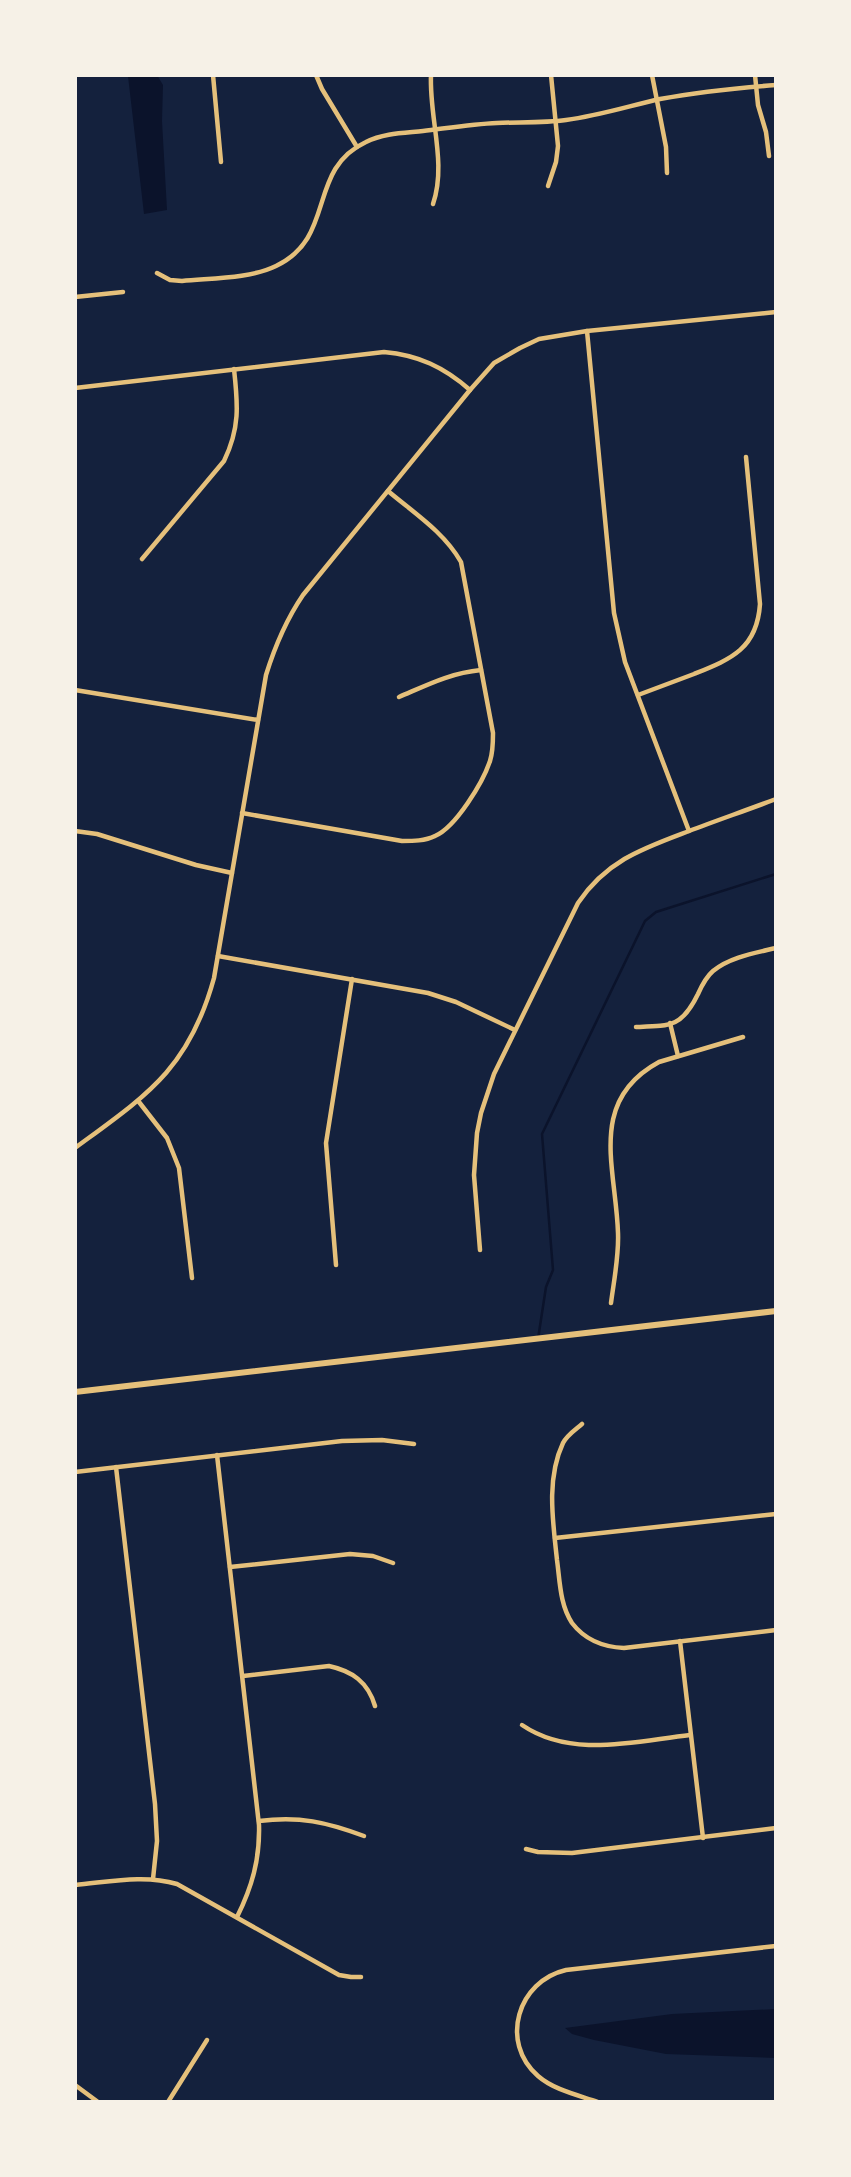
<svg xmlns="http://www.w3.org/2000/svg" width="851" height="2177" viewBox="0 0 851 2177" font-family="'Asap Condensed',sans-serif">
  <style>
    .water { fill: #0b132b }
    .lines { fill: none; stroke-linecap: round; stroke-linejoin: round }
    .stream { stroke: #0b132b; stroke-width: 2.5 }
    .minor { stroke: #e5c07b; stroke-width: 4.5 }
    .secondary { stroke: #e5c07b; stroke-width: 6 }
  </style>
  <rect width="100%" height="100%" fill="#14213d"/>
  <g class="water">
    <path d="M132,75h25l6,10 -1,36 5,89 -23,4 -16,-138z"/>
    <path d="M776,2009v49l-110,-4 -72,-14 -22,-6 -7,-6 107,-14z"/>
  </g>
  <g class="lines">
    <path class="stream" d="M538,1339l8,-52 7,-17 -11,-136 103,-213 11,-9 120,-38"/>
    <g class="minor">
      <path d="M213,75l8,87"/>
      <path d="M316,75l6,14 35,58"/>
      <path d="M431,75c-2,43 16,88 2,129"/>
      <path d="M652,75l14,72 1,26"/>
      <path d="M755,75l3,30 8,27 3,24"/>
      <path d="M548,186l8,-24 2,-16 -7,-71"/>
      <path d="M157,273l13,7 12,1c30,-3 67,-2 94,-15 61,-29 30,-96 90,-124 18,-9 38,-9 57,-11 25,-3 50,-7 74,-8 23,-1 47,0 69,-3 32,-4 63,-14 94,-21 38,-7 77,-11 116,-14"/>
      <path d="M75,297l48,-5"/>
      <path d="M587,331l27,282 11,49 64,169"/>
      <path d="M75,388l309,-36c34,3 60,15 86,38"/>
      <path d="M142,559l82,-98c16,-33 14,-56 10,-92"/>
      <path d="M75,690l183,30"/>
      <path d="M638,695c19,-7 37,-14 56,-21 37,-15 63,-25 66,-70l-14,-147"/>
      <path d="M399,697c28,-12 51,-24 82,-27"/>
      <path d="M242,813l160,28c11,0 23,0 33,-5 21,-9 48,-54 55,-75 3,-9 3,-18 3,-28l-32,-171c-17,-30 -47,-49 -73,-71"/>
      <path d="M75,831l22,3 99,31 36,8"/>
      <path d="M218,956l210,37 28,9 59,28"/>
      <path d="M670,1023l8,33"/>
      <path d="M636,1027c35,-1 46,0 62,-33 4,-9 8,-17 15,-23 17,-14 42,-18 63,-23"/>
      <path d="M139,1102l28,36 12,30 13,110"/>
      <path d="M75,1148c72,-53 114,-79 139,-170l52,-303c9,-29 20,-55 37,-80l167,-205 24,-27 26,-15 19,-9 48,-8 189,-19"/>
      <path d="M480,1250l-6,-75 3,-42 4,-20 13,-39 84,-171c29,-43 66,-55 111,-72 29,-11 58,-21 87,-32"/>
      <path d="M336,1265l-10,-122 26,-164"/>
      <path d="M611,1303c3,-23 8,-47 7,-70 -2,-65 -31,-132 41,-171l84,-25"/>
      <path d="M582,1424c-7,6 -15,11 -19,19 -17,36 -10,79 -6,117 3,22 3,45 15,63 13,17 31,24 52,25l152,-18"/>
      <path d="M217,1455l42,370c1,34 -7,62 -22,92"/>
      <path d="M116,1467l39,337 2,37 -4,38"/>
      <path d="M75,1472l267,-31 40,-1 32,4"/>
      <path d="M555,1538l221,-24"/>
      <path d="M230,1567l120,-13 23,2 20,7"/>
      <path d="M680,1641l23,197"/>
      <path d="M243,1676l86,-10c23,5 39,16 46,40"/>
      <path d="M522,1725c50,34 113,16 168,10"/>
      <path d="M259,1821c41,-5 67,1 105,15"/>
      <path d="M526,1849l12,3 34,1 204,-25"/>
      <path d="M75,1885c34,-3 69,-11 102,-1l162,91 12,2h10"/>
      <path d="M75,2085l23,17"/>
      <path d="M168,2102l39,-62"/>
      <path d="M598,2102c-20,-7 -44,-12 -60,-26 -39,-34 -20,-95 28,-106l210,-24"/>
    </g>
    <path class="secondary" d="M75,1392l701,-81"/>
  </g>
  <rect width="851" height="2177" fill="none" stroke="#f6f1e7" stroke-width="154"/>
</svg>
